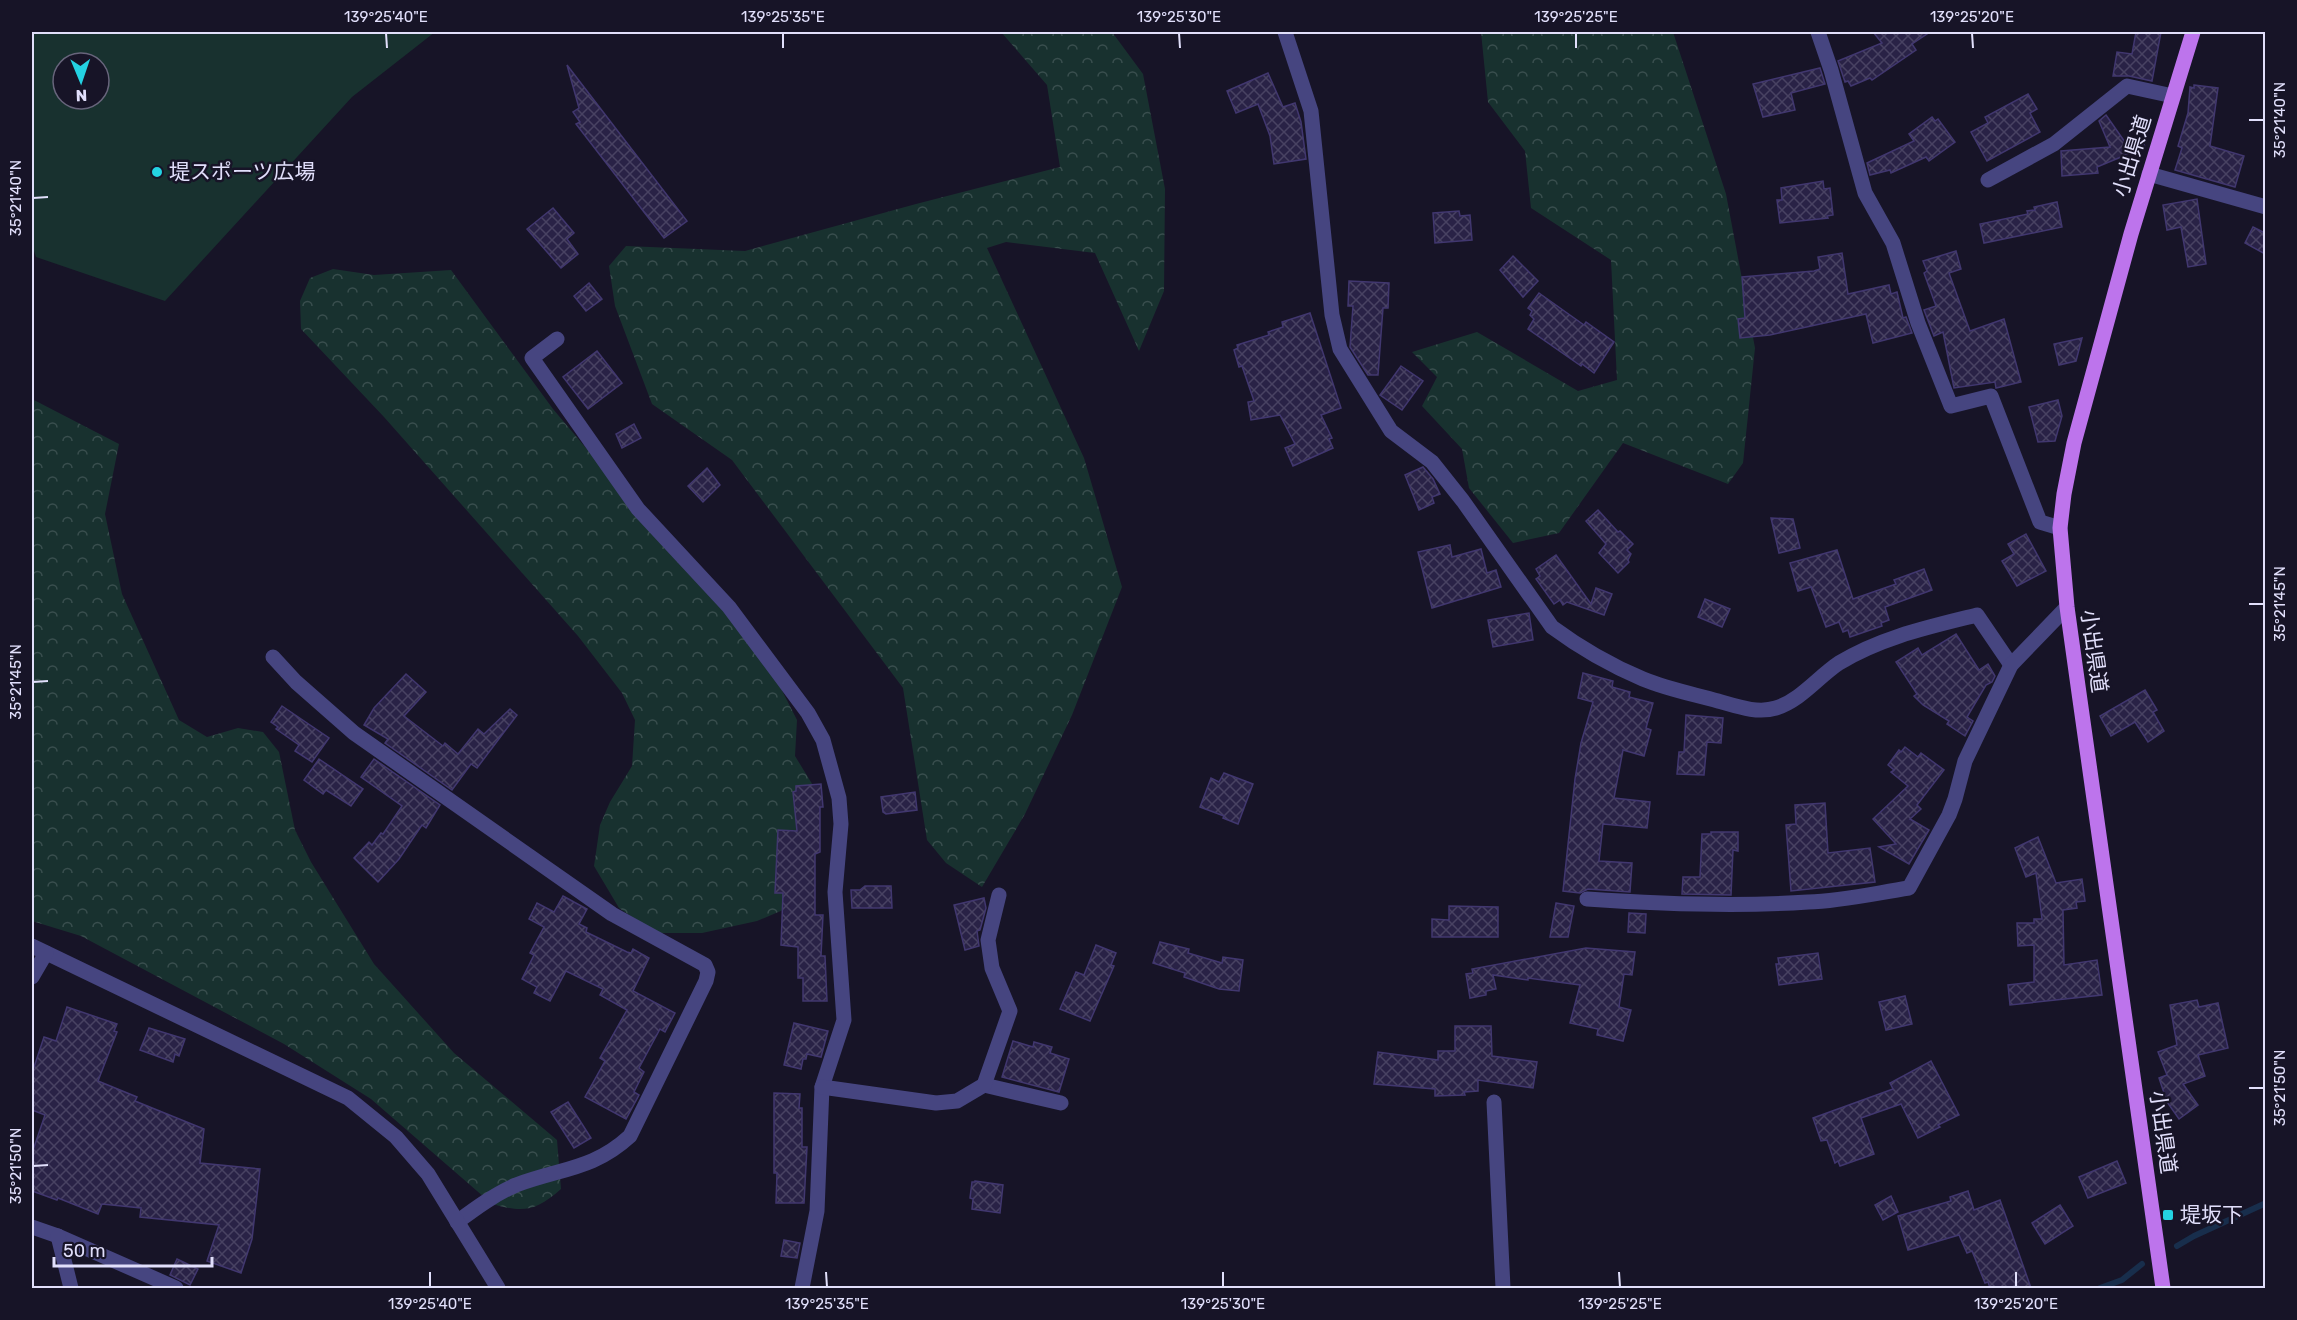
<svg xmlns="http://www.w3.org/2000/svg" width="2297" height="1320" viewBox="0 0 2297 1320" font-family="Rubik,'Noto Sans JP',sans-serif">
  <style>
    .grass { fill: #18312f; fill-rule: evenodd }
    .forest { fill: url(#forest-crowns) }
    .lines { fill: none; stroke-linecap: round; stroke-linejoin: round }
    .stream { stroke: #182e4c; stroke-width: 6 }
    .building { fill: url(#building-cross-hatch); stroke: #41376f; stroke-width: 1.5 }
    .minor { stroke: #464580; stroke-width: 15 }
    .major { stroke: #bd74ec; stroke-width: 15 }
    .ticks { fill: none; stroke: #e1dffb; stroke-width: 2 }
    .poi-dot { fill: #24d2e2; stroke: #171427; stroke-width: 2 }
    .labels { text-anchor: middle; stroke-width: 5; stroke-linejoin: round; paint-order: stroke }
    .street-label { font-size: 21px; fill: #e1dffb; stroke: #171427 }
    .poi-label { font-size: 21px; fill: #e1dffb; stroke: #171427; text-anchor: start }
    .neatline { fill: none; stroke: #e1dffb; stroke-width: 2 }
    .ticks-label { font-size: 15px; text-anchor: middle; fill: #e1dffb }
  </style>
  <defs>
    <pattern id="forest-crowns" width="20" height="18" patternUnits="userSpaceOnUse" patternTransform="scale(1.5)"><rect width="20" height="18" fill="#18312f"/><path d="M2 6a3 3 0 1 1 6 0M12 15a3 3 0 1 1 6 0" fill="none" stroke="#394e4e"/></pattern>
    <pattern id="building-cross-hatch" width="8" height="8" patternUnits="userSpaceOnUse" patternTransform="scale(1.5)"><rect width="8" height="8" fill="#292246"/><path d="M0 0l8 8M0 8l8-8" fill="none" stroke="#484262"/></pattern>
  </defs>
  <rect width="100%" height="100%" fill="#171427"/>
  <path class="grass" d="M32,32h403l-83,65 -187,204 -129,-44 -4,-12zM63,63h36v36h-36z"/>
  <g class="forest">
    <path d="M1001,32h111l31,42 22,115 -1,102 -25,60 -44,-98 -89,-11 -19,6 97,210 38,129 -50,128 -47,99 -43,73 -36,-24 -19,-23 -24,-152 -171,-228 -80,-56 -37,-98 -6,-40 17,-20 119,5 171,-47 144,-37 -13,-82z"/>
    <path d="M1481,32h192l53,162 29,154 -12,115 -15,21 -105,-41 -64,90 -46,10 -44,-55 -7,-39 -40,-43 15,-29 -25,-25 65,-20 101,59 39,-11 -6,-120 -80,-52 -6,-57 -37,-49z"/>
    <path d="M333,269l41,6 77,-5 102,139 216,256 28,55 -2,36 19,31 -24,120 -33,14 -55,12h-47l-36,-25 -25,-42 6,-41 10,-23 22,-36 3,-46 -13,-27 -44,-57 -194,-219 -83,-88 -1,-28 10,-23z"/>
    <path d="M32,399l87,45 -14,70 17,80 57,126 28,17 31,-9 25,4 16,20 16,78 16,32 63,102 80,89 103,87 4,49c-25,22 -37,24 -69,15l-121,-105 -87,-55 -203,-108 -49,-15z"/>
  </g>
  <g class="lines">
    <g class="stream">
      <path d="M2177,1246l17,-10 72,-33"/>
      <path d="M2100,1288l22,-8 20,-16"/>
    </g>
  </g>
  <g class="building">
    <path d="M1873,32h57l-18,12 4,6 -44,30 -2,-2 -19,8 -3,-5 -3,1 -7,-21 44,-18z"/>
    <path d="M2136,32h25l-9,49 -23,-5h-16l4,-24 15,2z"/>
    <path d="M567,65l120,156 -23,17 -88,-114 4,-2 -7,-10 6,-4z"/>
    <path d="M1820,68l5,16 -34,9 4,17 -32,7 -10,-33z"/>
    <path d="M1268,73l15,34 12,-4 6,19 5,37 -32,5 -4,-28 -12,-32 -22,9 -9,-22z"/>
    <path d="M2194,85l24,3 -8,58 34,10 -9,31 -60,-17 7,-22 -4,-2 10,-33 2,-26 4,1z"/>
    <path d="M2028,94l9,15 -7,4 10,19 -53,29 -16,-29 17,-9 -3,-6z"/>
    <path d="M2106,115l21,30 17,-1 1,3 -48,20 1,6 -36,3 -1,-25 49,-4 -11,-26z"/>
    <path d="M1932,117l3,4 3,-2 17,23 -26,19 -3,-4 -35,16 -1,-3 -20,5 -3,-12 47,-22 -5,-7z"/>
    <path d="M1823,181l1,8 6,-1 3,27 -6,1 1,2 -48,5 -3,-23h5l-1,-12z"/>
    <path d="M2197,199l9,65 -18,3 -7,-40 -14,3 -4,-25z"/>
    <path d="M2057,202l5,25 -78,16 -4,-19 48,-10 -1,-3 8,-1 -1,-3z"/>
    <path d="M553,208l21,25 -7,6 11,15 -17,14 -34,-39z"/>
    <path d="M1459,211l1,5 10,-1 2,25 -37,3 -2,-30z"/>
    <path d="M2253,227l12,6v21l-20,-11z"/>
    <path d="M1956,251l5,18 -12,4 21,58 34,-12 17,63 -25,6 -1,-6 -41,6 -11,-56 -9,4 -10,-26 12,-4 -12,-33 3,-2 -4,-10z"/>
    <path d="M1842,253l6,41 41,-9 2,9 6,-2 6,26 3,-1 6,16 -39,10 -7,-29 -96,21 -30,3 -2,-19 7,-1 -3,-41 72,-6 6,-2 -2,-12z"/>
    <path d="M1513,256l25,25 -15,16 -23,-27z"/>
    <path d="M1349,281l40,2 -1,25h-5l-5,67h-10l-18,-28 3,-41h-5z"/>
    <path d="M589,283l13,16 -16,12 -12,-15z"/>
    <path d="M1539,293l45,32 2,-3 28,20 -20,31 -12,-9 -1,2 -53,-37 6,-10 -4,-4 2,-4 -4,-3z"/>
    <path d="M1310,313l31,95 -20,7 11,23 -3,1 4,9 -40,18 -8,-18 10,-4 -15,-29 -29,5 -3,-18 6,-1 -12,-35 -3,1 -5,-17 4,-2 -1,-3 32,-10 -1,-3 15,-5 -1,-5z"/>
    <path d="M2082,338l-6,23 -17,4 -5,-21z"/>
    <path d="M597,351l25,32 -34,26 -25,-32z"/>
    <path d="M1401,366l22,15 -21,29 -22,-15z"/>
    <path d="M2058,400l4,16 -7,25 -17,1 -9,-35z"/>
    <path d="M634,424l7,14 -19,10 -6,-14z"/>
    <path d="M1423,467l10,12 7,15 -8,3 2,6 -15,7 -14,-35z"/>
    <path d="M707,468l13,17 -17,17 -15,-16z"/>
    <path d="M1598,510l20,22 2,-1 13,13 -6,6 4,4 -3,6 1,2 -11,11 -19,-20 7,-9 -20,-23z"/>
    <path d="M1771,518l22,1 7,29 -21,5z"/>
    <path d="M2026,534l20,37 -29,15 -15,-25 12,-7 -6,-10z"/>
    <path d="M1450,545l2,12 29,-8 6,24 9,-3 5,17 -69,21 -14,-56z"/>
    <path d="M1837,550l16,49 43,-15 -2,-4 30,-11 8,21 -47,17 4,13 -8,3 1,3 -32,11 -2,-7 -5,2 -4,-10 -13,5 -15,-40 -13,4 -8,-28z"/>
    <path d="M1556,555l35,49 5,-16 16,6 -8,21 -37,-13 -4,3 -3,-5 -6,4 -18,-25 4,-3 -4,-7z"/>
    <path d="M1705,599l25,10 -8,18 -24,-10z"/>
    <path d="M1529,613l4,27 -40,7 -5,-27z"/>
    <path d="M1956,634l23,36 9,-6 7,12 -3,6 -6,3 -19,32 6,4 -8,15 -18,-12 2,-3 -26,-16 -9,-9 3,-2 -21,-32 22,-14 4,7z"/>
    <path d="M1583,673l30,8 -1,6 18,5 -1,5 24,6 -7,25 5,2 -7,26 -21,-6 -9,48 36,4 -3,26 -44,-4 -4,37 33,2 -2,29 -42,-3 -8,4 -17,-2 12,-112 6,-36 12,-41 -15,-4z"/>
    <path d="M406,674l20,18 -22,24 39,30 2,-3 13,11 20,-25 6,5 26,-25 7,6 -40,53 -6,-4 -19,26 -67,-47 3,-4 -24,-14 10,-17z"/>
    <path d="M2145,690l12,20 -4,2 11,19 -16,11 -13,-20 -24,14 -11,-20z"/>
    <path d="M282,706l47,32 -17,24 -17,-11 4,-6 -23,-16 2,-2 -7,-5z"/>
    <path d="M1686,715l37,3 -2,25 -14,-1 -3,33 -27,-1 2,-22h5z"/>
    <path d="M1905,747l13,10 3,-4 23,17 -27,35 4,4 -11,10 19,11 -20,34 -30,-17 17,-3 -23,-25 35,-33 -17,-14 3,-2 -6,-5 11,-15 2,2z"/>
    <path d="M319,759l44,30 -12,17 -25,-16 -3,4 -19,-14z"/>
    <path d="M374,759l66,46 -14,23 -4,-3 -23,34 -21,23 -24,-24 15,-16 3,3 9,-12 2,1 19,-28 -41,-29z"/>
    <path d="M1224,773l29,11 -15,40 -15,-6 1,-2 -24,-9 11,-29 8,4z"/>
    <path d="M821,784l2,23h-3v45l-5,2v61h8l-2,41h4l2,45h-24v-23h-5v-31l-17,-2 2,-52h-8l3,-63 19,1 -4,-39 3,-1v-5z"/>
    <path d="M915,792l2,18 -31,4 -3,-2 -2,-15z"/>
    <path d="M1825,803l3,50 42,-5 5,34 -84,9 -5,-66 10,-1 -1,-19z"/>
    <path d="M1711,832h27v19l-5,-1 -2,45 -49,-1 1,-17h17l2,-43h9z"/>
    <path d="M2038,837l18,46 26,-4 3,22 -9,1 1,6 -14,2 1,55 33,-5 5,35 -92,10 -2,-20 26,-3v-37l-16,1 -1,-23h17v-4h8l-6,-46 -10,4 -11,-29z"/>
    <path d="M865,886h26l1,22h-40l-1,-18h9z"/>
    <path d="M563,896l24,13 -8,15 8,4 -1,4 41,20 4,1 2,-4 16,9 -16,33 42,22 -10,19 -5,-3 -21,39 5,4 -10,20 5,3 -13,24 -41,-22 20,-36 -5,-3 27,-48 -27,-15 3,-6 -37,-18 -16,30 -16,-8 3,-6 -15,-8 12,-24 -4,-2 14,-26 -15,-8 8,-16 17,9z"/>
    <path d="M984,898l2,10 -6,22 -3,1 2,15 -14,4 -11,-45z"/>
    <path d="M1556,903l18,3 -6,31h-18z"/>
    <path d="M1449,906l49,1v30h-66v-18l17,1z"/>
    <path d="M1629,913l17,1 -1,19 -17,-1z"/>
    <path d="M1160,942l29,7 -1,4 34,10 1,-6 20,3 -4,31 -20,-2 -35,-12 1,-4 -32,-10z"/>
    <path d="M1096,945l20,8 -5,12 3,1 -24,55 -30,-12 16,-37 8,3z"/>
    <path d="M1586,948l49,4 -3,23 -8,-1 -5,33 12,3 -8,31 -26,-6 1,-6 -28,-6 10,-38 -52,-7v2l-35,-5 3,14 -10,2v4l-16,3 -4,-24 7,-1 -1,-4z"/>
    <path d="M1818,953l4,26 -43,6 -3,-21h3l-1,-6z"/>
    <path d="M1905,996l7,28 -26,6 -7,-28z"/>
    <path d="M2197,1000l2,7 19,-4 10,45 -30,7 7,21 -22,8 15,21 -19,14 -12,-17 -8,-24 8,-3 -9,-23 19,-7 -7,-40z"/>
    <path d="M67,1007l50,17 -3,7 3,1 -19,49 39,16 -2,4 69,28 -4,34 60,6 -8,70 -11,34 -34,-12 12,-36 -79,-8 1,-9 -39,-4 -4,10 -40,-16 -1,2 -25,-9v-38l13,-38 -13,-5v-37l12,-36 12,4z"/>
    <path d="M794,1023l34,8 -7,26 -14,-3 -1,5h-3l-2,10 -17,-4z"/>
    <path d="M1455,1026h36l1,30 45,6 -4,26 -55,-8v11l-14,1 1,3 -30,1v-7l-61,-5 4,-32 60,8v-9h17z"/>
    <path d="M149,1028l36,11 -6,17 -4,-2 -2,8 -33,-12z"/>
    <path d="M1013,1041l20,6 1,-5 18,5 -2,6 19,6 -10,33 -57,-15z"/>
    <path d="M1931,1061l28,54 -21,10 2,2 -22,11 -17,-34 -40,14 13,36 -34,12 -2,-5 -3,2 -8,-23 -6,1 -8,-23 80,-29 -3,-6z"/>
    <path d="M774,1093l26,1 -1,14h3v39h5l-3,56h-28l1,-30h-3z"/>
    <path d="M568,1102l23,36 -17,10 -23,-36z"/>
    <path d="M2117,1161l9,22 -38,15 -9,-21z"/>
    <path d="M975,1181l28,4 -3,28 -28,-4 1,-10 -3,-1 2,-16h3z"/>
    <path d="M1968,1191l6,19 26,-10 31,88h-41l-2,-6 -3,1 -13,-32 -5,2 -8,-18 -51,15 -10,-34 53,-15 -1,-4z"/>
    <path d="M1891,1196l7,16 -15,8 -8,-15z"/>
    <path d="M2060,1205l13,21 -28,18 -13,-21z"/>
    <path d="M784,1240l16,3 -3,15 -16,-2z"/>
    <path d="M177,1259l21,10 -8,16 -20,-10z"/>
  </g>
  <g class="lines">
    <g class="minor">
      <path d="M1285,32l26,79 21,204 8,34 51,82 41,31 31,39 89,126c27,20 60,39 91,52 24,10 50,15 75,22 18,5 39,13 58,7 25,-8 42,-31 63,-45 43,-26 90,-36 138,-48l34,50"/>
      <path d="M1818,32l13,38 34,123 28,50 25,80 33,83 40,-10 49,126 20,6"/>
      <path d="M2149,174l117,33"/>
      <path d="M1988,180l66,-36 73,-58 46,10"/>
      <path d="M557,339l-25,19 106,151 91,98 79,106 15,27 16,58 2,26 -6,68 9,128 -22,67 -5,124 -15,77"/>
      <path d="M273,657l23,25 58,51 258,181 93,51 3,7 -2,9 -76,155c-37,34 -69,32 -114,49 -21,9 -40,23 -59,37"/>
      <path d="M1587,899c73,5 148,8 221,3 34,-1 68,-9 101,-14l40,-73 6,-16 10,-38 46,-96 56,-58"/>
      <path d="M32,946l316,152 48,39 32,37 70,114"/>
      <path d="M32,977l14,-24"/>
      <path d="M984,1085l77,18"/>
      <path d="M822,1087l114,16 21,-2 27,-16 26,-74 -18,-43 -4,-28 11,-45"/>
      <path d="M1494,1102l9,186"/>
      <path d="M32,1227l26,9 118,52"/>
      <path d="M58,1236l13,52"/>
    </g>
    <path class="major" d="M2163,1288l-84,-595 -12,-86 -7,-79 4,-34 10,-51 57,-209 62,-202"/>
  </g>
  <path class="ticks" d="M386,33l1,15M783,33v15M1179,33l1,15M1576,33v15M1972,33l1,15M2249,120h15M33,198l15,-1M2249,604h15M33,682l15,-1M2249,1088h15M33,1166l15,-1M430,1272v15M826,1272l1,15M1223,1272v15M1619,1272l1,15M2016,1272v15"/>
  <g class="poi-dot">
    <circle cx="157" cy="172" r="6"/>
    <rect x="2162" y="1209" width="12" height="12" rx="3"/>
  </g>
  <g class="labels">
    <g class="street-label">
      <text transform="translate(2132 156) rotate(-73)" y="7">小出県道</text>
      <text transform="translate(2094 651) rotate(82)" y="7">小出県道</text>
      <text transform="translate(2163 1132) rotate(82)" y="7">小出県道</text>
    </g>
    <g class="poi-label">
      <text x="169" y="179">堤スポーツ広場</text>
      <text x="2180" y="1222">堤坂下</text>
    </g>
  </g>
  <rect width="2297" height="1320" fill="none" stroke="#171427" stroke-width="66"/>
  <g transform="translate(81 81) rotate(178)"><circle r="28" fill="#171427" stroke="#68657c" stroke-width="1.5"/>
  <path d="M0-4.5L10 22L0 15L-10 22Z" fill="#24d2e2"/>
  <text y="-9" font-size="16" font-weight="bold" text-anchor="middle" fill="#e1dffb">N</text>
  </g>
  <path d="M54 1257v9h158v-9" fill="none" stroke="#e1dffb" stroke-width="3"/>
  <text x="63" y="1257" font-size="18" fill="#e1dffb" stroke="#171427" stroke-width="4.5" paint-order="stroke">50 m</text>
  <rect x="33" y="33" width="2231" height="1254" class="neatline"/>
  <g class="ticks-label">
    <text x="386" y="22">139°25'40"E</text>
    <text x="783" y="22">139°25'35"E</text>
    <text x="1179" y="22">139°25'30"E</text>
    <text x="1576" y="22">139°25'25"E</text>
    <text x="1972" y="22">139°25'20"E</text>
    <text transform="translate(2280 120) rotate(-90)" y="5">35°21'40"N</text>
    <text transform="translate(16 198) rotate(-90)" y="5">35°21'40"N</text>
    <text transform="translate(2280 604) rotate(-90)" y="5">35°21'45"N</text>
    <text transform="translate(16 682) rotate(-90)" y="5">35°21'45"N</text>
    <text transform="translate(2280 1088) rotate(-90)" y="5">35°21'50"N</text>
    <text transform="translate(16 1166) rotate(-90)" y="5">35°21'50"N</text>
    <text x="430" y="1309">139°25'40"E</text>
    <text x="827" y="1309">139°25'35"E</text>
    <text x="1223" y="1309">139°25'30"E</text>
    <text x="1620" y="1309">139°25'25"E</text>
    <text x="2016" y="1309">139°25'20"E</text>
  </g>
</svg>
